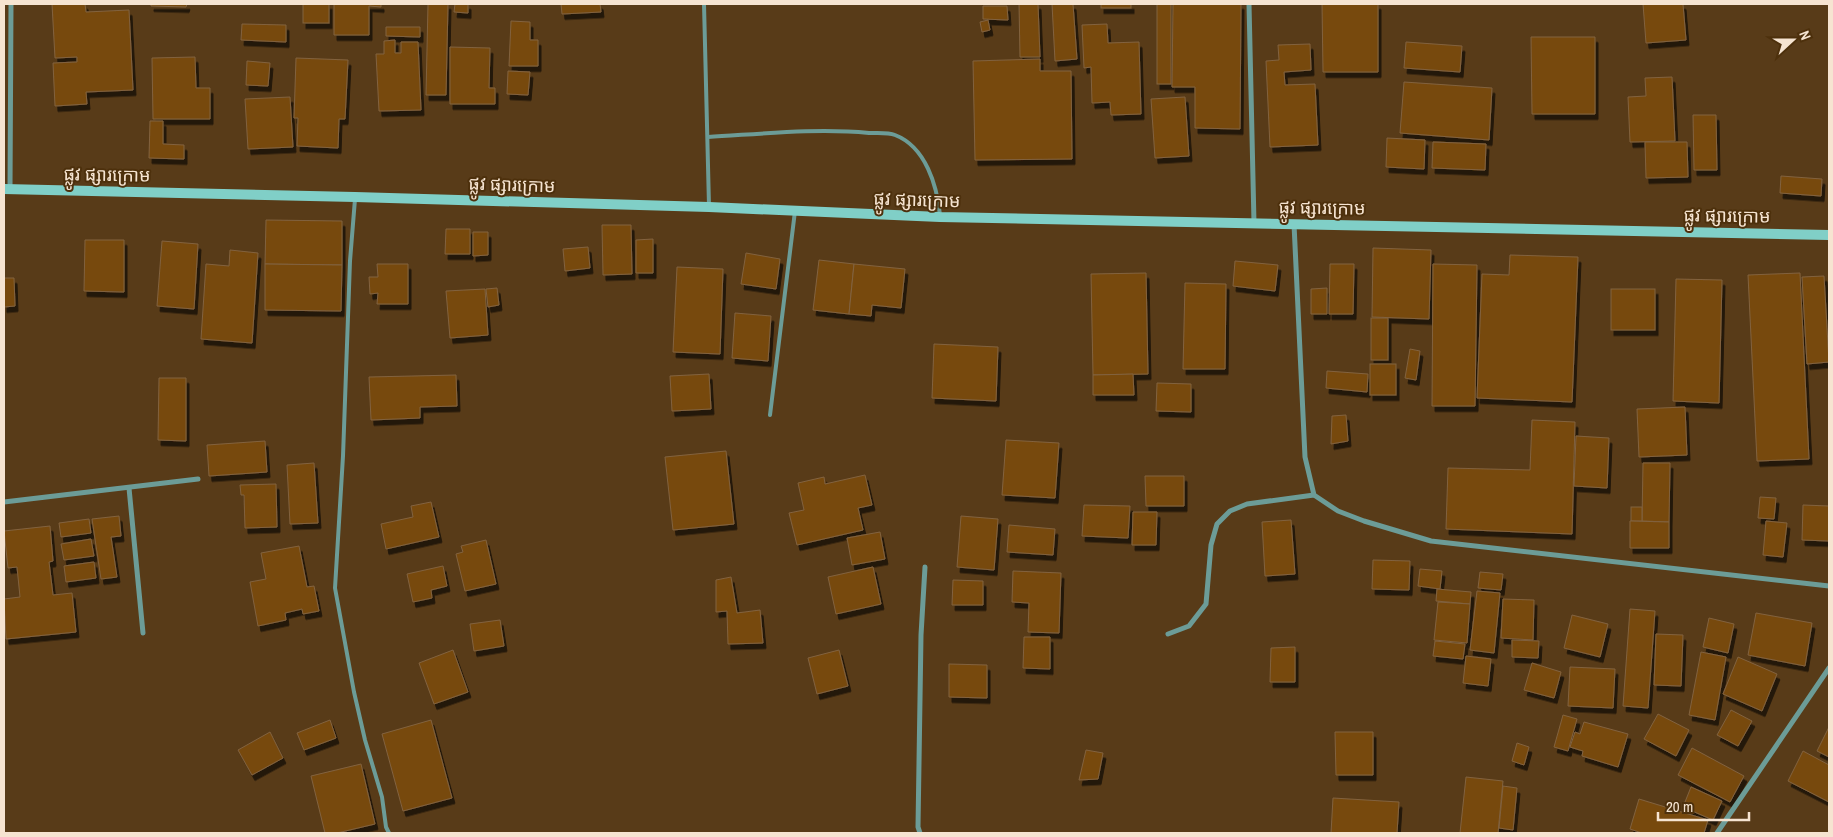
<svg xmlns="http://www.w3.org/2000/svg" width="1833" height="837" viewBox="0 0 1833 837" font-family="'Archivo Narrow','Noto Sans Khmer',sans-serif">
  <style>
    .building { fill: #774a0e; stroke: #82623f; filter: url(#shadow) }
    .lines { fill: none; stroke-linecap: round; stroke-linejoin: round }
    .service { stroke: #6c9c97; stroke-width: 4 }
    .minor { stroke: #6c9c97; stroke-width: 5 }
    .secondary { stroke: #80cfc7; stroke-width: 10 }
    .labels { text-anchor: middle; stroke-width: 4; stroke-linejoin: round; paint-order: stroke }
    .street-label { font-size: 18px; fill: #f6e4d1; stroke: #4d300c }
  </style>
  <defs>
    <filter id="shadow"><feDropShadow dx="3" dy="5.5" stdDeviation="0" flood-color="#0009"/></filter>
  </defs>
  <rect width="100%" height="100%" fill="#583b18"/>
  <g class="building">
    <path d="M52,4h33l1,8 43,-2 4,80 -47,2 1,12 -32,2 -2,-43 24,-1v-5l-22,1z"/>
    <path d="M151,4h36l-1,3 -35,-1z"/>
    <rect x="303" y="4" width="26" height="19"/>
    <path d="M334,4h47v3l-12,-1v29h-35z"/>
    <path d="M428,4h20l-2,91h-20z"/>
    <path d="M455,4h13v9l-14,-1z"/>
    <path d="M561,4h39l1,8 -39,2z"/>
    <path d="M1019,4h19l2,53h-20z"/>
    <path d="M1052,4h21l4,55 -22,2z"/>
    <rect x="1101" y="4" width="30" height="4"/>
    <rect x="1157" y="4" width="14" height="80"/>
    <path d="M1173,4h68l-1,125 -45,-1v-41h-23z"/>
    <path d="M1322,4h56v68h-55z"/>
    <path d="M1643,4h40l3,36 -40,3z"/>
    <path d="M983,6h24l1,14 -25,-1z"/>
    <path d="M988,20l2,10 -8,2 -2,-10z"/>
    <path d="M511,21l19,1v18h8v26h-29z"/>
    <path d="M242,24l44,1v17l-45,-2z"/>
    <path d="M1107,24l1,19 31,-1 2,72 -30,1 -1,-13 -18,1 -1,-36 -7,1 -2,-43z"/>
    <path d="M386,27h34v10l-34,-1z"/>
    <path d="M1531,37h64v77h-63z"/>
    <path d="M395,40v13h6v-11h17l3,68 -42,1 -3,-57h8v-13z"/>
    <path d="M1406,42l56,4 -2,26 -56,-4z"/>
    <path d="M1310,44l1,26 -27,2 1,13 30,-1 3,61 -48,2 -4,-86 13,-1 -1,-15z"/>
    <path d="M450,47l40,1 -1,40h6v16h-45z"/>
    <path d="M195,57l1,31h14v31h-57l-1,-61z"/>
    <path d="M296,58l52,2 -3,59h-6l-1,29 -41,-2 1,-28h-4z"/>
    <path d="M1040,59v12h31l1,88 -97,1 -2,-99z"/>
    <path d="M247,61l23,2 -2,23 -22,-1z"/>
    <path d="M508,71l22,1 -2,23 -21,-1z"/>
    <path d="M1672,77l3,64 -45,1 -2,-45 18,-1 -1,-18z"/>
    <path d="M1404,82l88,6 -3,52 -89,-7z"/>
    <path d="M290,97l3,50 -45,2 -3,-50z"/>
    <path d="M1185,97l4,59 -34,2 -4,-59z"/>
    <path d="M1693,115h23l1,55h-23z"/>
    <path d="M150,121h13v23l21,1v14l-35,-1z"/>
    <path d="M1387,138l38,2 -1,29 -38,-2z"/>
    <path d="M1433,142l53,2 -1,26 -53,-2z"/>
    <path d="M1645,142h42l1,35 -42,1z"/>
    <path d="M1781,176l41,3 -1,17 -41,-3z"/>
    <path d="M266,220l76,1v44l-77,-1z"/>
    <path d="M602,225h29l1,49 -29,1z"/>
    <path d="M446,229h24v25h-25z"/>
    <path d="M473,232h15v23l-15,1z"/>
    <path d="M653,239v34h-17v-33z"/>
    <path d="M85,240h39v52l-40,-1z"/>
    <path d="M162,241l36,3 -4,65 -37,-3z"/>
    <path d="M588,247l2,21 -25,3 -2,-22z"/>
    <path d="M1373,248l58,2 -2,69 -57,-2z"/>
    <path d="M230,250l28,3 -6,90 -51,-4 5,-75 23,2z"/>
    <path d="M746,253l34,6 -4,30 -35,-5z"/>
    <path d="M1510,255l68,2 -6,145 -95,-4 5,-124 27,1z"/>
    <path d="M819,260l35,4 -5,50 -36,-4z"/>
    <path d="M1235,261l43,4 -3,26 -42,-5z"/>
    <path d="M265,264l77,1 -1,46 -76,-1z"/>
    <path d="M377,264h31v40h-31l1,-11 -8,1 -1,-17h9z"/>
    <path d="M854,264l51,5 -4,39 -29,-3 -1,11 -22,-2z"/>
    <path d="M1330,264h24l-1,50h-24z"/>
    <path d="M1433,264l44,1 -2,141h-43z"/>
    <path d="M677,267l46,2 -3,85 -47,-2z"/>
    <path d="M1146,273l2,101 -55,1 -2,-101z"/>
    <path d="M1800,273l9,186 -52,2 -9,-186z"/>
    <path d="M1824,276l5,86 -22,2 -5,-87z"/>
    <path d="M4,278h10l1,28 -11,1z"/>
    <path d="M1676,279l46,1 -3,123 -46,-2z"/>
    <path d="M1185,283l41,1 -1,85h-42z"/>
    <path d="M497,288l2,17 -11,2 -2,-18z"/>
    <path d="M1327,288v26h-16v-25z"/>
    <path d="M485,289l3,46 -38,3 -4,-47z"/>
    <rect x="1611" y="289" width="44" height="41"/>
    <path d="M735,313l36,3 -3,45 -36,-3z"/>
    <rect x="1371" y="318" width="17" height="42"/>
    <path d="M934,344l64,3 -2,54 -64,-3z"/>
    <path d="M1410,349l10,2 -4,29 -11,-2z"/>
    <rect x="1370" y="364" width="26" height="31"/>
    <path d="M1327,371l41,3 -1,18 -41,-4z"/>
    <path d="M709,374l2,35 -39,2 -2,-35z"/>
    <path d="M1133,374l1,21h-41v-20z"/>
    <path d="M456,375l1,31 -37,1v11l-49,2 -2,-43z"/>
    <path d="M159,378h27v63l-28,-1z"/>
    <path d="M1157,383l34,1v28l-35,-1z"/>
    <path d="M1685,407l2,48 -48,2 -2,-48z"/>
    <path d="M1346,415l2,26 -17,3 1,-28z"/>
    <path d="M1532,420l43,2 -3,112 -126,-5 2,-61 82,2z"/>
    <path d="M1576,436l33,2 -2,50 -33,-2z"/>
    <path d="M1006,440l53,3 -4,55 -53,-3z"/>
    <path d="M265,441l2,31 -58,4 -2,-31z"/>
    <path d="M726,451l8,73 -61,6 -8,-73z"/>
    <path d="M314,463l4,60 -28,1 -3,-59z"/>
    <path d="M1643,463h27l-1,59 -27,-1z"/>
    <path d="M865,475l7,30 -14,3 5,22 -66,15 -8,-32 15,-3 -6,-27 26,-6 1,7z"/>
    <path d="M1145,476h39v30h-38z"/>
    <path d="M276,484l1,43 -32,1 -1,-33h-3l-1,-10z"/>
    <path d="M1760,497l16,1 -2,21 -16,-1z"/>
    <path d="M431,502l8,35 -53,12 -5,-25 32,-7 -2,-11z"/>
    <path d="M1084,505l46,1 -2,32 -46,-2z"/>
    <path d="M1803,505l26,1v35l-27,-1z"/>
    <rect x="1631" y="507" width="11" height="14"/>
    <path d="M1133,512h24l-1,33h-24z"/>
    <path d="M119,516l2,20 -10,1 6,40 -16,2 -9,-60z"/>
    <path d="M961,516l37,3 -4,51 -37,-3z"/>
    <path d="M89,519l2,14 -30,4 -2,-14z"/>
    <path d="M1291,520l4,54 -30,2 -3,-54z"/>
    <path d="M1630,521l39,1v26h-39z"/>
    <path d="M1766,521l21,2 -4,34 -20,-2z"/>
    <path d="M1009,525l46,4 -2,26 -46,-3z"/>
    <path d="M50,526l3,35 -4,1 4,33 19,-2 4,39 -70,7 -2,-40 16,-2 -3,-30 -9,1 -4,-37z"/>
    <path d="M880,532l5,27 -33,6 -5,-27z"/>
    <path d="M91,539l3,17 -30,4 -3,-16z"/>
    <path d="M486,540l10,44 -31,7 -9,-37 7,-2 -2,-6z"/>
    <path d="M299,546l8,41 7,-1 5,25 -16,3 -1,-5 -17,4 1,7 -28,6 -8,-44 16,-3 -5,-26z"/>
    <path d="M1373,560l37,1 -1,29 -37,-1z"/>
    <path d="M94,562l2,16 -30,4 -2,-16z"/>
    <path d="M443,566l4,20 -16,4 1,8 -19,4 -6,-28z"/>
    <path d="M873,567l8,37 -45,10 -8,-37z"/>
    <path d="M1420,569l22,2 -2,18 -22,-3z"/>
    <path d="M1013,571l48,2 -2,60 -31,-1 1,-29 -17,-1z"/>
    <path d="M1480,572l23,2 -2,16 -23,-2z"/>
    <path d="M731,577l6,36 23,-3 3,33 -35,1 -1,-33 -11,1v-32z"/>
    <path d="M953,580l30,1v24h-31z"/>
    <path d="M1437,589l34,3 -1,12 -34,-3z"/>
    <path d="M1477,591l23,2 -6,60 -24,-3z"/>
    <path d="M1503,599l31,1 -1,40 -32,-2z"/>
    <path d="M1438,602l32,2 -3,39 -33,-3z"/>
    <path d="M1630,609l25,2 -7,97 -25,-2z"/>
    <path d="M1756,613l56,10 -7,43 -57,-11z"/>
    <path d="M1572,615l36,9 -8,33 -36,-9z"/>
    <path d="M1709,618l25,6 -6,29 -25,-6z"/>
    <path d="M500,620l4,26 -30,5 -4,-27z"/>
    <path d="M1656,634l27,1 -2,51 -27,-1z"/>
    <path d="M1024,637h26v32l-27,-1z"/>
    <path d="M1512,640l27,1 -1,17 -26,-1z"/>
    <path d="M1435,641l30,3 -2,15 -30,-3z"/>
    <path d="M1295,647v35h-25l1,-34z"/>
    <path d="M453,650l15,42 -34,12 -15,-41z"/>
    <path d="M839,650l9,36 -31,8 -9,-36z"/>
    <path d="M1701,652l25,5 -11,63 -26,-5z"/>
    <path d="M1466,656l25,3 -3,27 -25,-3z"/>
    <path d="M1738,657l39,17 -15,37 -39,-17z"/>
    <path d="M1532,663l29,9 -7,26 -30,-8z"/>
    <path d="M949,664l38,1v33l-38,-1z"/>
    <path d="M1570,667l45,2 -2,39 -45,-2z"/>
    <path d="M1731,710l21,11 -14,25 -21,-11z"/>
    <path d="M1658,714l31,16 -13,26 -32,-17z"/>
    <path d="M1563,715l14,4 -9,32 -14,-4z"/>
    <path d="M330,720l6,18 -32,12 -7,-17z"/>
    <path d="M431,720l21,78 -49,13 -21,-77z"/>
    <path d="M1584,722l44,12 -10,33 -36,-11 1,-5 -13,-4 5,-15 5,2z"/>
    <path d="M1829,727v30l-12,-6z"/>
    <path d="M270,732l13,26 -31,17 -14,-25z"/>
    <path d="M1335,732h38v43h-37z"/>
    <path d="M1517,743l12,4 -5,18 -12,-4z"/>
    <path d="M1692,748l52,28 -14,26 -52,-27z"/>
    <path d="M1086,750l17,3 -5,26 -19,1z"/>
    <path d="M1803,751l26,14v37l-41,-21z"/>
    <path d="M361,764l14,60 -38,9h-12l-14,-57z"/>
    <path d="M1466,777l37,4 -5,52h-38z"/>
    <path d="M1503,786l14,2 -4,42 -14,-2z"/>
    <path d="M1691,787l31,14 -9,19 -30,-13z"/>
    <path d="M1333,798l66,4 -2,31h-66z"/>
    <path d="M1639,799l69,21 -4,13h-62l-12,-4z"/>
  </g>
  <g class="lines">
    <g class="service">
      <path d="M704,4l5,202"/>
      <path d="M708,137c53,-3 108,-9 161,-4 8,0 19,-1 26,2 31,12 42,51 45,80"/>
      <path d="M355,199l-5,62 -7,195 -8,132 19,104 11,48 17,57 4,30 3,6"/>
      <path d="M770,415l25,-204"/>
    </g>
    <g class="minor">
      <path d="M1249,4l5,219"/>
      <path d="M10,189l1,-185"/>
      <path d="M1294,224l11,233 9,38 24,16 26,10 67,20 398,45"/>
      <path d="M129,488l14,145"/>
      <path d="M4,502l194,-23"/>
      <path d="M1168,634l21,-8 17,-22 5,-59 6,-21 13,-13 17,-7 67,-9"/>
      <path d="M920,833l-2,-6 3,-192 4,-68"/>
      <path d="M1717,833l112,-165"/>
    </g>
    <path class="secondary" d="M4,189l351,8 354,10 231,10 889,18"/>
  </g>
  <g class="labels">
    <g class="street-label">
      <text transform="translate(107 175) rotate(1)" y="6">ផ្លូវ ផ្សារក្រោម</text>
      <text transform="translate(512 185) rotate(2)" y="6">ផ្លូវ ផ្សារក្រោម</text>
      <text transform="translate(917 200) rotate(2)" y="6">ផ្លូវ ផ្សារក្រោម</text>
      <text transform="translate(1322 208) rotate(1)" y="6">ផ្លូវ ផ្សារក្រោម</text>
      <text transform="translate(1727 216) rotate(1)" y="6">ផ្លូវ ផ្សារក្រោម</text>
    </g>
  </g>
  <rect width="1833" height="837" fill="none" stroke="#f6e4d1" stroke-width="10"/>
  <g transform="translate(1793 40) rotate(69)" stroke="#4d300c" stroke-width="4" paint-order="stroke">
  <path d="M0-4L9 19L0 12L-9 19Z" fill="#f6e4d1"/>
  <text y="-8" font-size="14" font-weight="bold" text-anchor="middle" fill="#f6e4d1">N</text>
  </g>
  <path d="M1658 812v8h91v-8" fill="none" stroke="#f6e4d1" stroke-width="2.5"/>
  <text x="1666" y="812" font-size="15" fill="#f6e4d1" stroke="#4d300c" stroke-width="4" paint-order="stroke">20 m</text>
</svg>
